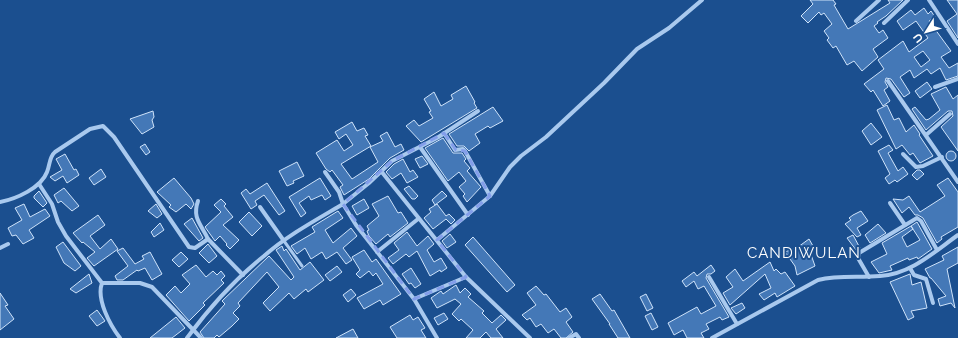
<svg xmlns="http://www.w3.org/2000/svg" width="958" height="338" viewBox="0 0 958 338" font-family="Raleway,sans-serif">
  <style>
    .building { fill: #4478b7; stroke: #cfe3fa; fill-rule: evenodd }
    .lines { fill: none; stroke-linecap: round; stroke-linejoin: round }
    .lane { stroke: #a9c9ee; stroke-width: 3 }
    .street { stroke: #a9c9ee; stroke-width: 4 }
    .marked { fill: none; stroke: #839eea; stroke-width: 3; stroke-dasharray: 8 5; stroke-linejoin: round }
    .labels { text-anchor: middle; stroke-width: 4; stroke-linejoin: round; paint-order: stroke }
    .quarter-label { font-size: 15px; letter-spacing: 1px; fill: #fff; stroke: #1b4f8f }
  </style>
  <rect width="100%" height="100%" fill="#1b4f8f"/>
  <g class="building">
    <path d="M810,0h23l3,4 -2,1 14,24 42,-26 -2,-3h15l-17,16 -9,6 1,1 -4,3 5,7 4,-3 5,8 -15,11 5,8 -16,14 -8,-10 -7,4 -11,-19 -3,2 -6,-8 2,-2 -5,-7 8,-7 -8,-11 -3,2 -2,-3 -11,11 -7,-7 12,-12z"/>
    <path d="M947,0h11v38l-11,-17 10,-7z"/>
    <path d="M924,8l4,6 3,-3 4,6 -6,4 22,30 -10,6 8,11 9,-5v13l-12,4 -6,-12 -9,6 -4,-5 -13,9 -4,-8 -10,7 10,16 -6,4 -13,-18 -5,-1 -1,4 3,5 -4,3 6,11 -7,5 -10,-16 -2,2 -7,-8 20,-15 -6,-9 25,-19 6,11 19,-14 -12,-17 -13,9 -6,-9 14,-11 4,5zM923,51l7,9 -9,7 -7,-10z"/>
    <path d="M927,82l5,7 -12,9 -5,-7z"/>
    <path d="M466,86l9,16 -1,1 3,5 -56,34 -15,-16 8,-6 5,6 14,-8 -4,-6 2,-1 -7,-12 10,-7 7,14 12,-7 -2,-4z"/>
    <path d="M946,87l7,12 5,-4v56l-17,-24 12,-11 -1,-5h-4l-22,19 -14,-21 3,-2 11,13 3,-1 11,-9 -9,-16z"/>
    <path d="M887,105l7,15 5,-2 7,14 8,-7 6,9 -1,1 14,21 -13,7 -7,-10 -3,2 -8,-10 -6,4 -19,-39z"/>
    <path d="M493,107l10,14 -13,7 -2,-2 -13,8 5,9 -11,8 -5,-5h-7l-8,-12z"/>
    <path d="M153,111l1,6 -2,3 2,7 -12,7 -12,-15z"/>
    <path d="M352,122l5,9 7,-3 4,7 -3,1 6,10 -30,18 11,15 26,-17 -8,-15 13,-6 -3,-5 7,-4 8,15 6,-3 3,6 -14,8 -21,21 -25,16 -4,-8 3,-2 -11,-15 -2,2 -4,-3 -10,-16 21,-13 7,11 9,-6 -7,-11 -7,5 -4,-7z"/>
    <path d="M871,123l11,14 -11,8 -9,-14z"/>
    <path d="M443,138l10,15h9l4,6 -2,2 6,7 -3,3 14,16 -14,15 -4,-6 2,-2 -6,-7 7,-6 -7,-9 -11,9 -23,-33z"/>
    <path d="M145,144l5,8 -4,3 -6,-8z"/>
    <path d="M889,145l4,5 -5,3 10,18 5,-4 5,7 -11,8 -2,-2 -6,4 -4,-6 5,-4 -12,-23z"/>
    <circle cx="951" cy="156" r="5"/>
    <path d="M65,154l9,16 2,-1 3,6 -12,8 -4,-7 -8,5 -5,-4 12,-7 -6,-11z"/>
    <path d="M422,156l6,8 -8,4 -5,-9z"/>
    <path d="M403,159l7,13 3,-2 5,7 -11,6 -6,-10 -9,6 -6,-7 8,-8z"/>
    <path d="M297,162l7,14 -11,5 1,2 -7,3 -8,-15z"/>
    <path d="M101,169l5,8 -12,8 -5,-7z"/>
    <path d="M917,170h3l4,4 -7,6 -5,-5z"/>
    <path d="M174,178l17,20 3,6 -3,5 -5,-5 -10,8 -7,-5 2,-2 -14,-13z"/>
    <path d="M320,178l11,18 -6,4 -3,-5 -11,5 -2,-4 -10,7 7,10 -5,4 -12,-20z"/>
    <path d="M948,178l10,14v35l-17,10 1,2 -5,4 -14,-25 -5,-3h-3l-6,-8 -7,6 -9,-14 10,1 6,-4 11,16 25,-16 -8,-11z"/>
    <path d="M267,183l18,28 -6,4 -15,-20 -9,6 2,4 -6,4 -10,-16 5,-4 4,5z"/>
    <path d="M409,186l9,10 -3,3h-3l-8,-10z"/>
    <path d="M64,188l15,18 -7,5 -11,-10 -3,2 -4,-8z"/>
    <path d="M39,191l8,12 -4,4 -9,-9v-2z"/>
    <path d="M442,191l5,5 -12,9 -3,-5z"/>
    <path d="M388,196l10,17 3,-1 7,11 -18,14 -2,-3 -12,10 -7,-8 -2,-5 2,-1 -2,-4 12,-10 -7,-12z"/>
    <path d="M221,199l5,5 -2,2 9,11 -10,8 16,15 -9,9 -4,-4 1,-1 -7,-8 -5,5 -10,-14 16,-15 -7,-7z"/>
    <path d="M364,199l5,9 -12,7 -5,-9z"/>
    <path d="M24,204l6,13 15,-8 5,7 -21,14 5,8 -11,6 -7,-9 -4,1 -4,-8 14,-8 -7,-12z"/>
    <path d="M156,204l6,10 -5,4 -9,-7z"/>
    <path d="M437,204l9,12 3,-2 6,6 -4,4 -5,-5 -13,10 -9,-11 7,-6 -2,-3z"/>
    <path d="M338,211l5,7 -18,12 8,13 18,-15 6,8 -14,12 9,12 -6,4 -9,-12 -11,7 -4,-7 -11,7 -6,-11 -8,6 -6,-8 24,-14 -3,-5z"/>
    <path d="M861,211l7,10 -11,7 4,7 -4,2 -12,-13 6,-4 -2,-2 4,-3z"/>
    <path d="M249,212l13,14 -10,10 -13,-14z"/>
    <path d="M98,215l7,10 -15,11 10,13 11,-10 7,10 -24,17 -7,-8 8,-6 -12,-10 -1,1 -9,-10z"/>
    <path d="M192,218l11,20 -4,3 -15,-17z"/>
    <path d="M917,222l15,27 -14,10 -1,-2 -8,3 -1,-2 -18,8 2,4 -13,3 -8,-11 16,-8 -5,-11 29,-17 2,3 -11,8 5,10 13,-7 -9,-14z"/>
    <path d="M160,223l4,7 -10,7 -3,-5z"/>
    <path d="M878,224l8,9 -16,10 -5,-8z"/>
    <path d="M407,232l10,14 11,-10 6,8 -7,6 7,12 7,-4 6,10 -6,4 -1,-2 -10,6 -13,-25 -8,6 -3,-3 -13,10 -5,-6 11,-8 -5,-7z"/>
    <path d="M450,234l6,8 -9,6 -5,-7z"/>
    <path d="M853,235l7,13 -4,2 -9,-12z"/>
    <path d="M473,237l42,48 -8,7 -42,-47z"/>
    <path d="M809,239l4,7 -4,3 6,17 -18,9 -2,-9 -10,-14 13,-5z"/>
    <path d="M63,242l18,24 -6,5 -11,-8 -8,-16z"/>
    <path d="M208,244l9,12 -8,7 -10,-10z"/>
    <path d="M282,246l2,5 2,-2 14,21 10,-8 14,18 -16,12 -2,-3 -12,10 -5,-6 -19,18 -7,-8 16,-16 -12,-15 -29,31 2,3 -7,7 6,6 -7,7 -13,11 -2,-2 -3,3h-10l-4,-6 25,-28 -3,-3 47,-45 22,24 3,-3 -18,-27z"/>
    <path d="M958,247v16l-11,6 8,39 -4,-5 -11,3 -2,-7 8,-3 -15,-18h-1l-5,-9 19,-9 -2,-4z"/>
    <path d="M123,248l12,16 9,-5 -2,-3 8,-4 12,22 -10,6 -7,-12 -7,3 -1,-1 -14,10h-6l-2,-4 13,-10 -11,-15z"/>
    <path d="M364,250l8,12 4,-3 25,35 -18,11 -3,-5 -16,9 -7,-11 26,-14 -7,-11 -3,3 -4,-5 -9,7 -4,-4 4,-4 -8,-13z"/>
    <path d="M181,252l7,7 -9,8 -7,-7z"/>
    <path d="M770,262l4,9 2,-2 5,5 4,-2 10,14 -18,11 -2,-4 -11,7 -5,-6 12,-6 -6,-14 -35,31 -7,-12 10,-6 -7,-10 9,-8 8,12z"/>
    <path d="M196,265l10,12 7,-6 4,4 4,-4 4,5 -4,4 3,3 -21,20 2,2 -16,16 -23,-26 9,-9 6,7 9,-9 -8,-9z"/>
    <path d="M711,265l4,6 -4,3h-4l-1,4 23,39 -7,3 -2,-3 -14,7 3,5 -8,4 3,5h-17l-4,-8 -9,5 -6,-12 29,-16 4,7 15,-8 -12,-20 -6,3 -4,-8 -8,6 -4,-6 12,-9 3,4z"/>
    <path d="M337,266l5,6 -12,9 -5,-6z"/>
    <path d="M411,268l10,16 -6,4 -4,-5 -2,1 -7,-10z"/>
    <path d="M89,274l3,9 -16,10 -6,-4z"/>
    <path d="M910,274l2,11 9,-3 6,26 -16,3 3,6 -6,3 -18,-38z"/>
    <path d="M456,285l4,8 5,-5 6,6 -3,3 16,14 -2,2 10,10 9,-8 5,5 -10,9 7,9h-12l-5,-6 -6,6h-14l7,-8 -12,-11 -2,2 -7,-7 9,-10 -6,-5 -18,9 -6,-10 10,-7 2,3z"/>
    <path d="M536,286l8,9 2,-1 14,18 6,-4 6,9 -6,5 7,10 -7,6h-5l-7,-9 -6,4 -7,-9 -5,3 -6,-9 -3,2 -5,-5 14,-10 -9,-12z"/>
    <path d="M351,289l5,6 -8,7 -5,-7z"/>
    <path d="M0,293l8,12 -3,1 9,13 -14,11z"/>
    <path d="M600,294l12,17 2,-1 16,28h-12l-9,-14h1l-18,-25z"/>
    <path d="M646,294l7,14 -6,3 -7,-14z"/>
    <path d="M742,303l3,5 -9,6 -5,-6z"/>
    <path d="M97,310l8,11 -8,5 -8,-10z"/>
    <path d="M444,313l4,6 -10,6 -4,-7z"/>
    <path d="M651,313l7,14 -6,3 -7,-14z"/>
    <path d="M410,315l3,5 5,-3 7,11 -4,2 5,8h-29l-7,-11z"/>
    <path d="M176,317l9,11 -13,10h-22z"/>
    <path d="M353,329l5,9h-22z"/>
  </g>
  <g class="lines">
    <path class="lane" d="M284,241l18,25"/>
    <g class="street">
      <path d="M929,0l29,44"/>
      <path d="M856,21l23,-21"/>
      <path d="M884,23l24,-23"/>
      <path d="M888,81l70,101"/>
      <path d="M935,87l23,-8"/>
      <path d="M444,133l11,17 8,-1 2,2 25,45"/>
      <path d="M926,135l24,-21"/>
      <path d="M420,147l48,68"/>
      <path d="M903,154l13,13 7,-1 19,-9"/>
      <path d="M381,171l85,106 64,61"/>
      <path d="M325,172l14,20 4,12 26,-21 23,-22 45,-23 41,-27"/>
      <path d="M39,184l13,20 6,18 8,14 36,47c-6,16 8,42 18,55"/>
      <path d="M198,201c-6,17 3,23 10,38"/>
      <path d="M0,202c16,-3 41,-14 47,-30 3,-7 2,-15 8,-20l35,-23 13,-3 11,11 75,110 6,1 13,-9 35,36"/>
      <path d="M890,203l15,22"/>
      <path d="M260,207l24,34"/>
      <path d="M437,240l53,-44 20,-29 11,-11 25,-19 58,-54 33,-34 32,-21 33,-28"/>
      <path d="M0,248l8,-4"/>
      <path d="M377,252l41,-33"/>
      <path d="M910,268l4,7 12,4 7,24"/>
      <path d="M709,277l28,47"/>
      <path d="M869,277l-11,-19 1,-5 58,-35 4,3 16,29"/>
      <path d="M102,283h38l12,4 49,51"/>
      <path d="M414,299l52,-22"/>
      <path d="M187,338c22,-30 48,-59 77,-82 24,-21 52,-36 79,-52l13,21 58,74 23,39"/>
      <path d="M569,338l7,-4 3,4"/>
      <path d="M712,338l106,-58c21,-5 41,-2 62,-4 31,-2 54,-24 78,-41"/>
    </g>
  </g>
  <path class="marked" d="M444,133l12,17 9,1 25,45 -53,44 29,37 -52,22 -71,-95 49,-43z"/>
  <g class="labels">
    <g class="quarter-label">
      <text x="804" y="258">CANDIWULAN</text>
    </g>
  </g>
  <g transform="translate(926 32) rotate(233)" stroke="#1b4f8f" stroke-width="3" paint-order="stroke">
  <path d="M0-3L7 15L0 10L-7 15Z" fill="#ffffff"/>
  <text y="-6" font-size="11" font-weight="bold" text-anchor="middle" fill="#ffffff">U</text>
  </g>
</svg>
